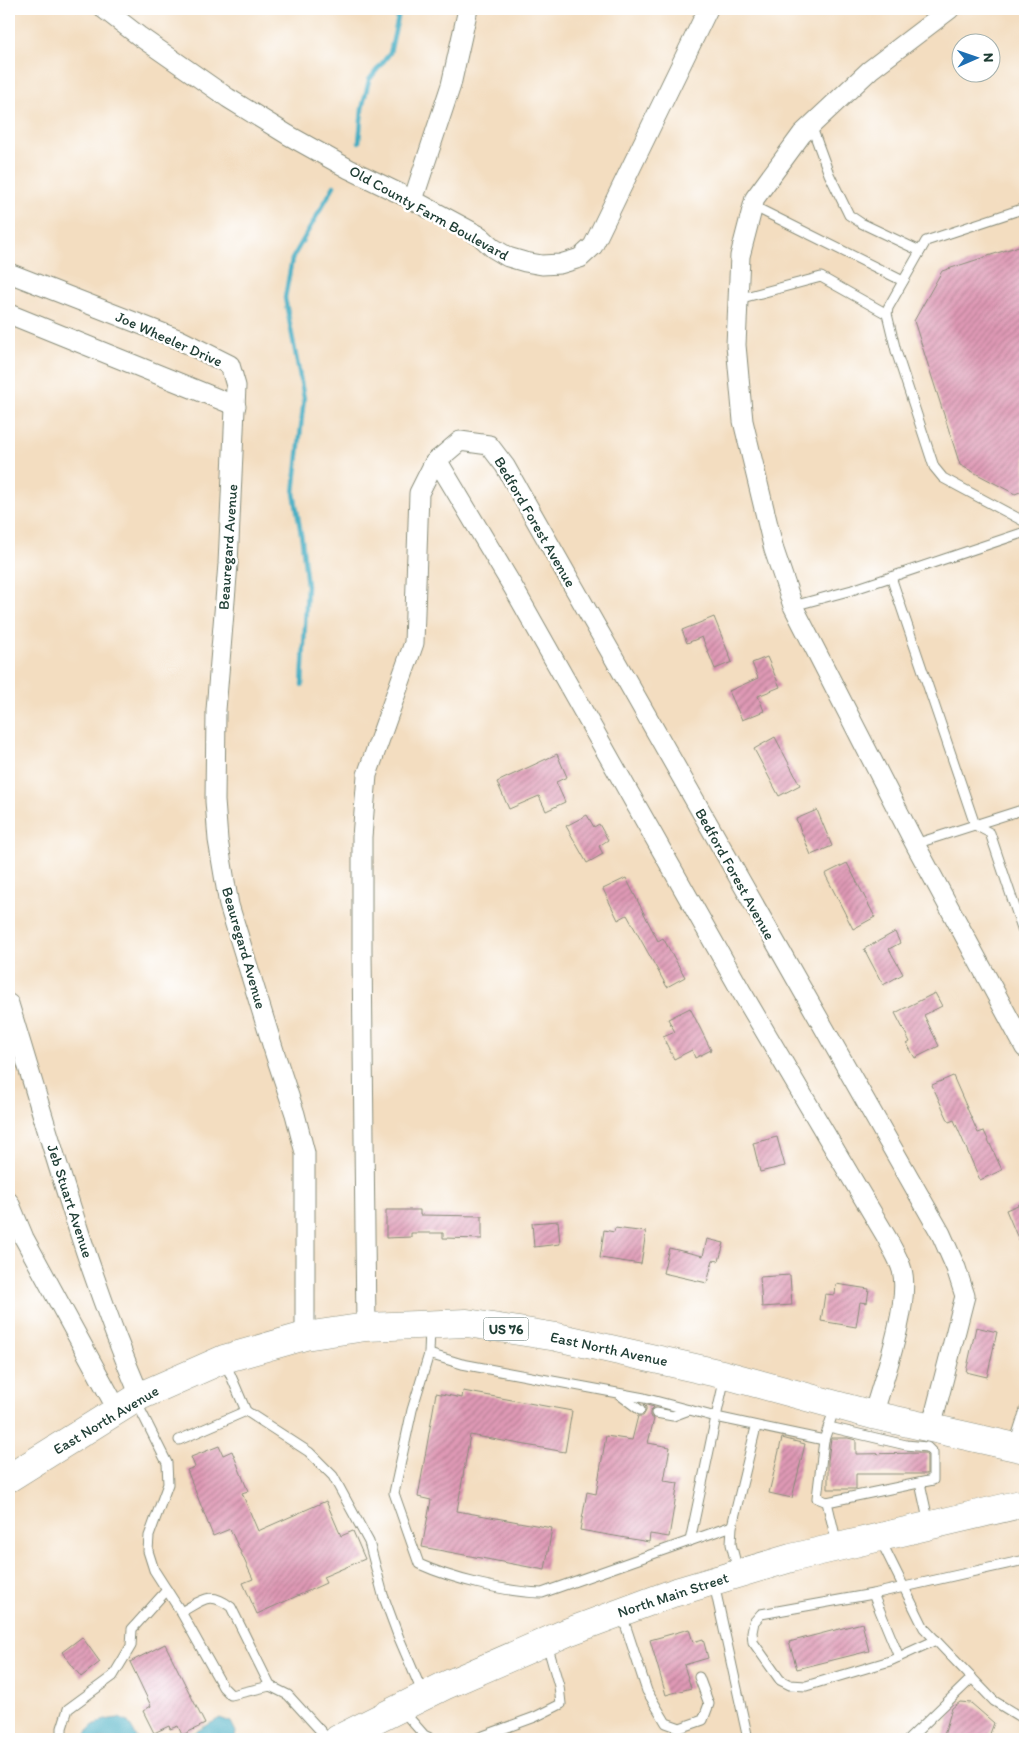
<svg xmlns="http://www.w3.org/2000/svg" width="1034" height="1748" viewBox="0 0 1034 1748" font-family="Itim,sans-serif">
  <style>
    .water { fill: #42acc1; stroke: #30747a }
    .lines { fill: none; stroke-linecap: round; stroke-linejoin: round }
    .stream { stroke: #42acc1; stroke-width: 4.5 }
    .building { fill: url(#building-hatch) }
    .lane-casing { stroke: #898d7a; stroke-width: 11 }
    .street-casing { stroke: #898d7a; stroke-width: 21 }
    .primary-casing { stroke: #898d7a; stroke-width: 29 }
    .lane { stroke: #fff; stroke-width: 9 }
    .street { stroke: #fff; stroke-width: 19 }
    .primary { stroke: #fff; stroke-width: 28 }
    .labels { text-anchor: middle; stroke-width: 5; stroke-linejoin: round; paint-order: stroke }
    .shield { fill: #fff; stroke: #627771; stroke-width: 1 }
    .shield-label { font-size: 14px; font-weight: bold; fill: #1f3d34 }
    .street-label { font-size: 15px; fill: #1f3d34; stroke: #fff }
  </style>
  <defs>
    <pattern id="building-hatch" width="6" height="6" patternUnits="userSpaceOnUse" patternTransform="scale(1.25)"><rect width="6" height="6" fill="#df99b5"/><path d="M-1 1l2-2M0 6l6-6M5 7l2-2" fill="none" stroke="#b47e94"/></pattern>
  </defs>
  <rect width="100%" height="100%" fill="#fff"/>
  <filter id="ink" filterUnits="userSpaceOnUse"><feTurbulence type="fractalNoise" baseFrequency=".02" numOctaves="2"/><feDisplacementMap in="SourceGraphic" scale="10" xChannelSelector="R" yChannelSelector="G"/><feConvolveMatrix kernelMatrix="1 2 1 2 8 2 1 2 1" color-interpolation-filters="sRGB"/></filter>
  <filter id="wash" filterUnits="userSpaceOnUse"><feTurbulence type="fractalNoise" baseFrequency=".0096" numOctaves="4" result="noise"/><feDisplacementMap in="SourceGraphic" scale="20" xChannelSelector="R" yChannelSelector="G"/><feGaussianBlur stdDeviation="1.12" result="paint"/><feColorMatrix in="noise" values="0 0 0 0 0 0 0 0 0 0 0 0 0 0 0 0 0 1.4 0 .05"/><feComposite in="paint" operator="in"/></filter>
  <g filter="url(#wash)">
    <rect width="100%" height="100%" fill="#f3ddc0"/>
    <g class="water">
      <path d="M119,1718l9,4 10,17h-53c2,-16 20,-20 34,-21z"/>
      <path d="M220,1718l11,4 5,10 -1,7h-52z"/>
    </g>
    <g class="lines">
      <g class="stream">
        <path d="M359,142l3,-33 7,-29 21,-27 10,-44"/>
        <path d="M302,685l5,-99 -5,-46 -8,-47 10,-95 -19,-100 7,-39 42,-73"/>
      </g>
    </g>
    <g id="blocks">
      <g class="building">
        <path d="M1025,244v246l-10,4 -55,-29 -46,-144 28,-50z"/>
        <path d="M714,617l18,45 -17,7 -13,-32 -15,6 -5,-13z"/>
        <path d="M767,657l13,30 -22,9 6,15 -22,9 -13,-29 29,-13 -6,-15z"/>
        <path d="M775,737l25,48 -21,11 -25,-47z"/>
        <path d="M557,754l10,23 -11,5 9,20 -19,9 -7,-15 -30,13 -12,-27z"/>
        <path d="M817,810l15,36 -21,9 -15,-36z"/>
        <path d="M587,815l7,12 5,-3 9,16 -9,6 4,8 -16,9 -21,-37z"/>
        <path d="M847,863l28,54 -22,12 -28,-55z"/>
        <path d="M626,878l32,63 5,-3 22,39 -18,10 -40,-72 -9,5 -15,-31z"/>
        <path d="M895,932l5,11 -11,6 14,25 -20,11 -19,-36z"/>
        <path d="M935,993l7,13 -18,9 15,31 -24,12 -8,-14 3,-2 -15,-29z"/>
        <path d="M690,1008l21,42 -16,8 -3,-8 -18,9 -11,-22 12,-5 -7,-13z"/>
        <path d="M953,1076l25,57 6,-2 18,39 -22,10 -26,-60 -5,2 -17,-37z"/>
        <path d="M777,1137l8,29 -25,6 -7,-29z"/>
        <path d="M1025,1202v53l-19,-45z"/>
        <path d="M386,1210h34v5l62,1v23l-39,-1v-5h-32v4l-25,1z"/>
        <path d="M558,1221l2,23 -26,3 -2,-24z"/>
        <path d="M615,1228l31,4 -5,32 -41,-6 4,-28 10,2z"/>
        <path d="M707,1239l17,4 -5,18 -6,-1 -6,23 -44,-10 6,-25 34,8z"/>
        <path d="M790,1275l2,30 -30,2 -2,-30z"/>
        <path d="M836,1284l33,5 -2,14 -7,-1 -4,25 -35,-6 4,-27 10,1z"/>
        <path d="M976,1327l21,5 -10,45 -21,-5z"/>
        <path d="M463,1391l109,20 -7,41 -95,-17 -13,76 95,17 -7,42 -123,-23 9,-47 -13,-3 18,-104 26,5z"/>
        <path d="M643,1404l11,3 -4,5v4l4,3 -6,24 22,4 -6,34 14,2 -9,54 -19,-3 -1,8 -69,-12 7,-38 9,2 10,-58 26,4 6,-24h5l3,-5v-4z"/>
        <path d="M782,1438l23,6 -13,54 -23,-5z"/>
        <path d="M831,1438h17l8,2v14l69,-1 2,3v18h-71v15h-28v-29z"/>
        <path d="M219,1446l4,9 9,-4 16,40 -6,2 16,38 68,-30 15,35 12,-5 12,28 -42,18 3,6 -69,31 -14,-31 10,-4 -23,-50 -17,7 -26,-66 8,-3 -4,-10z"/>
        <path d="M862,1623l7,28 -72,18 -8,-27z"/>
        <path d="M689,1629l4,13 10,-3 5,19 -24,7 7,23 -25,7 -16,-55z"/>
        <path d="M82,1637l18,25 -19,15 -19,-25z"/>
        <path d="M165,1644l40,80 -23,11 -4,-9 -8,3 -1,-3 -15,7 -11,-22 8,-5 -21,-44z"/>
        <path d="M960,1702l11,1 23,20 -6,16h-45l9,-31z"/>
      </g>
    </g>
  </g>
  <g filter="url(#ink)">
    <use href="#blocks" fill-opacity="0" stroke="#898d7a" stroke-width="1"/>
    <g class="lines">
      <defs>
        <g id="lane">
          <path d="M811,125l18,49 20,41 12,8 59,28"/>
          <path d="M753,206l150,75"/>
          <path d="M1025,208l-99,33 -38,67 -1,6 9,37 38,116 9,11 82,44"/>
          <path d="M738,299l83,-22 66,37"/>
          <path d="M891,577l84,248 15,8 35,104"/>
          <path d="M793,606l59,-16 173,-58"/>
          <path d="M915,844l110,-35"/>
          <path d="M430,1327l-1,27 -17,56 -18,83 25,71c33,15 86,28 123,29l190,-67 -1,18 7,27"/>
          <path d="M429,1354l33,10 182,34 72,19 -26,124"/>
          <path d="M225,1362l21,49 63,41 24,24 36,66 14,53 16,43 24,56"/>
          <path d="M725,1377l-9,40 108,23"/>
          <path d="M620,1395l20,15"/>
          <path d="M136,1401l31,62 1,21 -19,52 -1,15 6,19 27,42 42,75 8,8 39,-9 18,9 40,44"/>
          <path d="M835,1407l-11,33 -7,58 10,4 10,42"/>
          <path d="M656,1413l17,3 16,-6"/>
          <path d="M179,1440l67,-29"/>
          <path d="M1014,1444l11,-34"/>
          <path d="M920,1483l9,41"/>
          <path d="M827,1502l106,-22v-27l-6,-6 -21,-2 -77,-18"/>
          <path d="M732,1526l24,-99"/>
          <path d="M880,1539l44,89 70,73 31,19"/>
          <path d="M714,1584l34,155"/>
          <path d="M873,1594l26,63"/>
          <path d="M181,1612c21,-11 28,-22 50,-5l39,79"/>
          <path d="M622,1615l25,76 19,32 14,5 23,-8 6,-16 -10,-27"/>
          <path d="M936,1640l-46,21 -84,25 -16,-1 -10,-5 -27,-38 -1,-10 2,-10 7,-8 112,-20 152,-34"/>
          <path d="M402,1710l22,25 8,4"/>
          <path d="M62,1739v-11l6,-19 45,-33 18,-30 1,-17 35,-39"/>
          <path d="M475,1739l60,-22 26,-13 -2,-18 -12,-42"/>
          <path d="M909,1739l63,-61"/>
        </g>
        <g id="street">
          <path d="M104,9l35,27 89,62 60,37 61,34 64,31 67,36 13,12 15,9 17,5 17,3 18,-1 20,-6 13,-12 115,-237"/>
          <path d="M950,9l-80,61 -68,64 -47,64 -15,58 -4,89 7,76 31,129 19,56 122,238 110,204"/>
          <path d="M413,200l38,-115 17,-76"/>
          <path d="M9,273l169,66 52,26 6,21 -8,178 -12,146 -1,91 3,39 11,65 46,149 20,60 10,39v183"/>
          <path d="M9,314l227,92"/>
          <path d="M437,460l76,127 228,404 146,247c5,11 12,21 15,32 9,32 -19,111 -29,145"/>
          <path d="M9,1004c40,131 77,265 131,392"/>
          <path d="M9,1202l15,36 94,173"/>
          <path d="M366,1327l-4,-375v-115l5,-62 47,-132 5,-150 15,-30 26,-22 29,4 16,21 436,768 15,34 9,28 -34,132"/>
        </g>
        <g id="primary">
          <path d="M9,1478l131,-82 84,-37 81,-23 61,-9 101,-4 90,14 169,38 147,40 152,34"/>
          <path d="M338,1739l106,-53 124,-54 105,-39 118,-35 234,-55"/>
        </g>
      </defs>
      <use href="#lane" class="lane-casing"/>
      <use href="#street" class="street-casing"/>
      <use href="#primary" class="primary-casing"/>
      <use href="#lane" class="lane"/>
      <use href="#street" class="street"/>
      <use href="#primary" class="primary"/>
    </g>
  </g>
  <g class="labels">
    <rect class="shield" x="483.5" y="1317.5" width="45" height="23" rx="4"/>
    <g class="shield-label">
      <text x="506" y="1334">US 76</text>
    </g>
    <g class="street-label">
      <text transform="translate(429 213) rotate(29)" y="5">Old County Farm Boulevard</text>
      <text transform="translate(169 339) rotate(24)" y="5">Joe Wheeler Drive</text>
      <text transform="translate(535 522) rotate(60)" y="5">Bedford Forest Avenue</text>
      <text transform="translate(228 547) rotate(-86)" y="5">Beauregard Avenue</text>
      <text transform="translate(735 874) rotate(61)" y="5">Bedford Forest Avenue</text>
      <text transform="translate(244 948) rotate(74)" y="5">Beauregard Avenue</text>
      <text transform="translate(70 1201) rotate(72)" y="5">Jeb Stuart Avenue</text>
      <text transform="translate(609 1349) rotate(12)" y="5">East North Avenue</text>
      <text transform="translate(106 1420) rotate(-31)" y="5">East North Avenue</text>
      <text transform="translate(673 1595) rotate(-18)" y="5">North Main Street</text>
    </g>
  </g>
  <rect width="1034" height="1748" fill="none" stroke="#fff" stroke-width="30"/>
  <g transform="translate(976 58) rotate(88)"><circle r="24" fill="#ffffff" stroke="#a5b1ae"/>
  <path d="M0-4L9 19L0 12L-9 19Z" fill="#1f6fb2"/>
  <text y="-8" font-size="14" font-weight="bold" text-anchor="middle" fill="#1f3d34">N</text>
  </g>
</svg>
